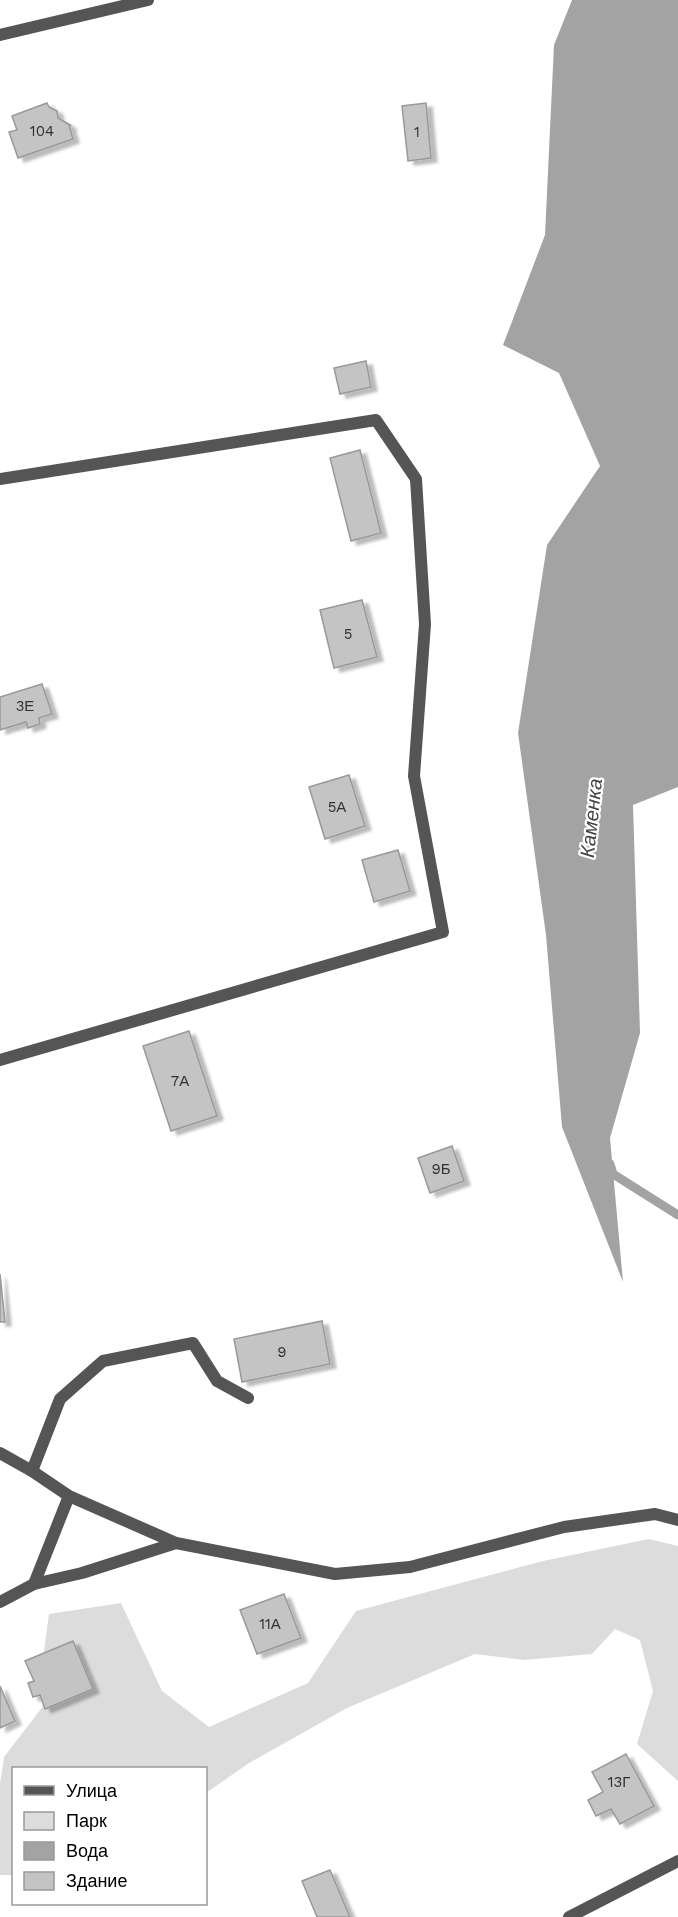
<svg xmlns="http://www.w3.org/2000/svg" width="678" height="1917" viewBox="0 0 678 1917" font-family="'Work Sans',sans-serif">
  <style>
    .green { fill: #dcdcdc }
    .water { fill: #a3a3a3 }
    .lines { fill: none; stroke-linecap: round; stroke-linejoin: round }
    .stream { stroke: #a3a3a3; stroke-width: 9 }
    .building { fill: #c4c4c4; stroke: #999; stroke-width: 1.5; filter: url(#shadow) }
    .service { stroke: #555; stroke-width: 12 }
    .minor { stroke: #555; stroke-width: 12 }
    .labels { text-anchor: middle; stroke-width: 4.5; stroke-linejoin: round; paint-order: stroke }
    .number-label { font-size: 15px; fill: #313131 }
    .water-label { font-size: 20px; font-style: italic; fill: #444; stroke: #fff }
  </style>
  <defs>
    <filter id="shadow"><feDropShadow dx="6" dy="4" stdDeviation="1.5" flood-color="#0004"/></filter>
  </defs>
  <rect width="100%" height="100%" fill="#fff"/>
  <path class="green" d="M649,1539l29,7v235l-41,-37 16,-53 -13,-51 -25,-11 -23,25 -68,6 -49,-6 -128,54 -98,55 -43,30v-25h-192l-1,107h-13v-91l4,-27 43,-56 -5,-36 7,-51 72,-11 41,88 47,36 99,-44 48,-72 187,-50z"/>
  <path class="water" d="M572,0h106v787l-45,18 7,228 -30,105 13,144 -61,-155 -16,-192 -28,-202 29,-188 53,-79 -41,-93 -56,-28 42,-110 9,-190z"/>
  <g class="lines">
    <path class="stream" d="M610,1164l3,10 65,41"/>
  </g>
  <g class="building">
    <path d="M47,103l2,4 8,4 1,7 12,7h-1l4,14 -55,19 -9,-26 8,-2 -5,-14z"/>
    <path d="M426,103l5,55 -23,3 -6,-55z"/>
    <path d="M366,361l5,26 -31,7 -6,-26z"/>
    <path d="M360,450l21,83 -30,8 -21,-83z"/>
    <path d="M362,600l15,57 -43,11 -14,-58z"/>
    <path d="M42,684l10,30 -13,4 1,6 -12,4 -2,-6 -26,8v-33z"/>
    <path d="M349,775l16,51 -40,13 -16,-52z"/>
    <path d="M398,850l12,41 -36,11 -12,-42z"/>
    <path d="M189,1031l28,85 -46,15 -28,-85z"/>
    <path d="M452,1146l12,35 -34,12 -12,-35z"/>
    <path d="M0,1274l5,48h-5z"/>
    <path d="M322,1321l8,43 -88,18 -8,-43z"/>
    <path d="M284,1594l17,44 -44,16 -17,-44z"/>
    <path d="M73,1641l20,48 -48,20 -5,-14 -7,2 -5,-14 6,-2 -9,-20z"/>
    <path d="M0,1686l15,35 -15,7z"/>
    <path d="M626,1754l28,52 -34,18 -9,-15 -15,7 -8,-16 15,-8 -11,-20z"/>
    <path d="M330,1870l20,47h-33l-15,-36z"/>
  </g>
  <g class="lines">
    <g class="service">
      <path d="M0,35l148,-35"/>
      <path d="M0,479l376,-59 40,59 9,145 -11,152 29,156 -443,128"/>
      <path d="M32,1471l28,-72 43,-38 90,-18 24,38 31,17"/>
      <path d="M0,1602l34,-18 48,-11 94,-30"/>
      <path d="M569,1917l109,-56"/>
    </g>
    <g class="minor">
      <path d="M0,1453l32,18 37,25 107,47 159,31 75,-7 154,-40 91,-13 23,6"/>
      <path d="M34,1584l35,-88"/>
    </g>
  </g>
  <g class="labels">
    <g class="number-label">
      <text x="42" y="136">104</text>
      <text x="417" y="137">1</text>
      <text x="348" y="639">5</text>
      <text x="25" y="711">3Е</text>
      <text x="337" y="812">5А</text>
      <text x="180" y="1086">7А</text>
      <text x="441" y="1174">9Б</text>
      <text x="282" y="1357">9</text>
      <text x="270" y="1629">11А</text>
      <text x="619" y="1787">13Г</text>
    </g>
    <g class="water-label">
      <text transform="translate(591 818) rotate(-84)" y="7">Каменка</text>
    </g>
  </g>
  <rect x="12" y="1767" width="195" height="138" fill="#ffffff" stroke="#999999" stroke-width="1.5"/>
  <rect x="24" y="1786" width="30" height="9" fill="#555555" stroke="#999999" stroke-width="1.5"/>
  <text x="66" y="1797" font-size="18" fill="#000000">Улица</text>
  <rect x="24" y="1812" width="30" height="18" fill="#dcdcdc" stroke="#999999" stroke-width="1.5"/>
  <text x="66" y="1827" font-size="18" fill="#000000">Парк</text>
  <rect x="24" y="1842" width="30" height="18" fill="#a3a3a3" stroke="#999999" stroke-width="1.5"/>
  <text x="66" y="1857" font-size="18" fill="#000000">Вода</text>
  <rect x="24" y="1872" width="30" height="18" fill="#c4c4c4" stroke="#999999" stroke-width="1.5"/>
  <text x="66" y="1887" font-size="18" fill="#000000">Здание</text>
</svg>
